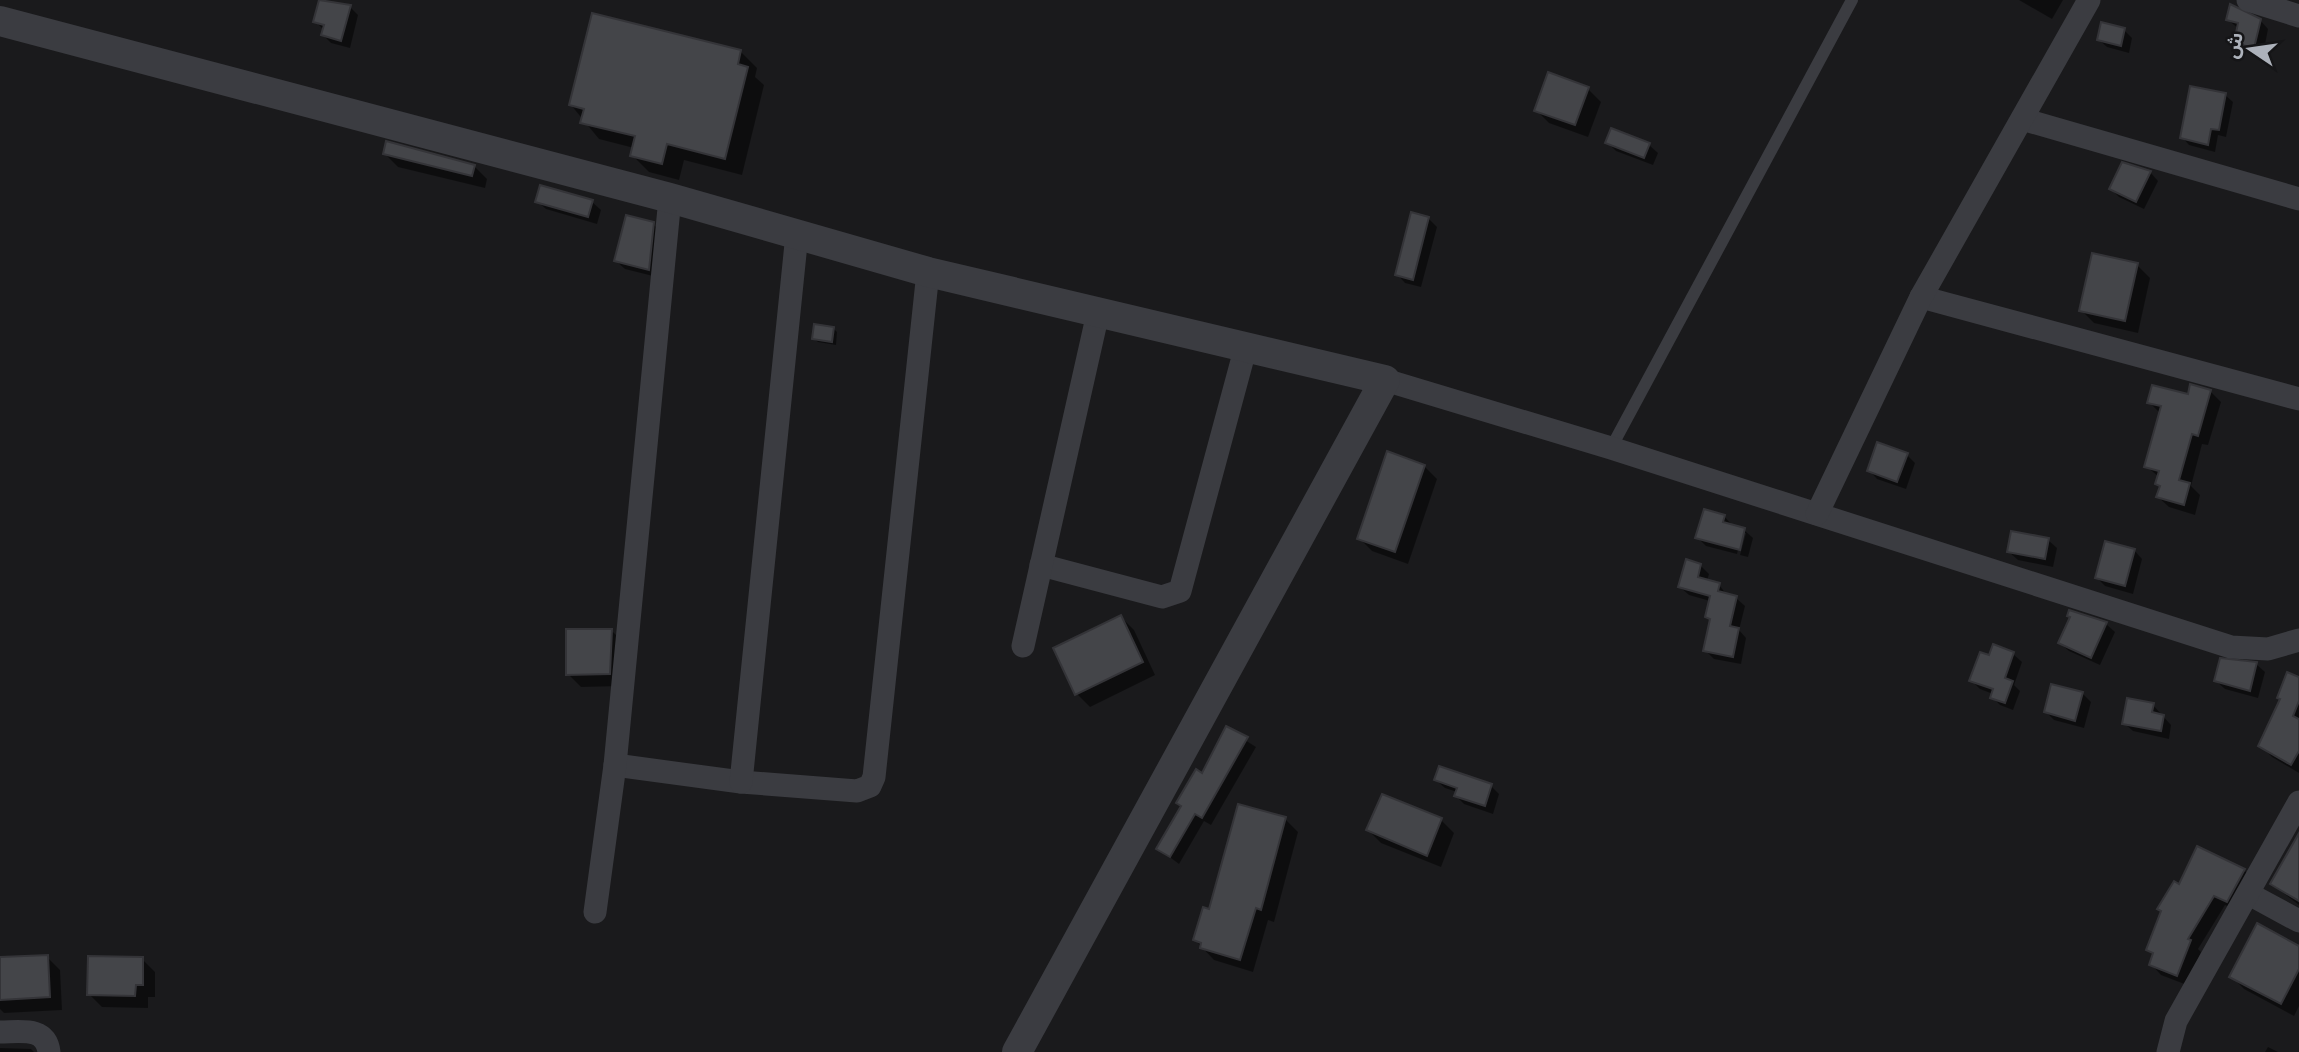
<svg xmlns="http://www.w3.org/2000/svg" width="2299" height="1052" viewBox="0 0 2299 1052" font-family="Jost,'Noto Sans Arabic',sans-serif">
  <style>
    .shadow { fill: #0007 }
    .building { fill: #444549; stroke: #343438; stroke-width: 2 }
    .lines { fill: none; stroke-linecap: round; stroke-linejoin: round }
    .service { stroke: #3b3c41; stroke-width: 12 }
    .minor { stroke: #3b3c41; stroke-width: 23 }
    .tertiary { stroke: #3b3c41; stroke-width: 30 }
  </style>
  <rect width="100%" height="100%" fill="#1a1a1c"/>
  <g class="shadow">
    <path d="M321,0l29,7 8,8 -8,33 -19,-5 -8,-8 1,-5 -9,-9z"/>
    <path d="M2019,0h44l-11,19z"/>
    <path d="M2228,20h32l8,9 -5,26 -19,-4 -8,-8 3,-14z"/>
    <path d="M2124,30l8,8 -3,15 -22,-6 -9,-8z"/>
    <path d="M740,51l17,17 -2,9 9,8 -22,90 -58,-15 -5,20 -30,-8 -17,-17 2,-7 -35,-9 -28,-34z"/>
    <path d="M1588,89l13,13 -13,35 -39,-14 -13,-13z"/>
    <path d="M2225,95l8,7 -7,35 -8,-2 -3,17 -26,-7 -7,-8z"/>
    <path d="M1607,142l42,3 9,8 -5,12 -37,-14z"/>
    <path d="M385,154l89,12 13,13 -2,9 -87,-21z"/>
    <path d="M2150,172l8,9 -14,28 -25,-12 -8,-8z"/>
    <path d="M537,201l55,1 9,8 -4,14 -51,-15z"/>
    <path d="M1428,218l9,9 -16,60 -16,-4 -8,-9z"/>
    <path d="M653,224l8,8 -4,45 -32,-8 -9,-8z"/>
    <path d="M2137,265l13,13 -12,55 -44,-10 -13,-13z"/>
    <path d="M834,329l3,3 -1,13 -18,-3 -4,-3z"/>
    <path d="M2210,391l11,11 -13,43 -6,-1 -11,42 9,9 -5,20 -26,-8 -11,-10 3,-9 -4,-4 2,-7 -13,-11 15,-52 -12,-12z"/>
    <path d="M1907,455l8,8 -9,26 -29,-10 -8,-9z"/>
    <path d="M1424,466l13,13 -29,85 -36,-13 -13,-13z"/>
    <path d="M1724,516l8,9 12,5 9,8 -5,19 -8,-2 6,-22h-4l-5,21 -31,-8 -9,-9z"/>
    <path d="M2048,540l9,8 -4,19 -35,-7 -9,-8z"/>
    <path d="M2134,550l8,9 -9,35 -28,-8 -8,-8z"/>
    <path d="M1700,565l9,9 -2,7 12,4 8,10 9,3 9,8 -6,24 7,8 -5,26 -27,-5 -9,-9 6,-29 -4,-4 3,-16 -21,-6 -9,-8z"/>
    <path d="M2070,612l36,12 9,8 -15,33 -31,-14 -9,-8 11,-25z"/>
    <path d="M1121,617l13,13 21,45 -65,32 -13,-13z"/>
    <path d="M611,630l13,13 -2,43 -41,1 -13,-13z"/>
    <path d="M2013,654l9,8 -8,23 6,6 -7,19 -13,-5 -8,-8 1,-3 -13,-5 -9,-9 20,-22z"/>
    <path d="M2256,664l9,8 -7,26 -33,-9 -9,-8z"/>
    <path d="M2299,679v94l-27,-16 -12,-12z"/>
    <path d="M2082,693l9,9 -7,26 -30,-8 -8,-8z"/>
    <path d="M2153,705l18,20 -2,14 -36,-8 -9,-8z"/>
    <path d="M1226,728l30,19 -45,78 -7,-4 -25,43 -20,-15z"/>
    <path d="M1436,780l55,6 8,8 -6,20 -29,-10 -8,-8 1,-4 -12,-4z"/>
    <path d="M1383,796l58,24 13,13 -13,34 -60,-24 -13,-13z"/>
    <path d="M1285,819l13,13 -24,90 -6,-2 -15,52 -39,-12 -19,-20 15,-29z"/>
    <path d="M2299,840v65l-27,-21z"/>
    <path d="M2244,870l10,10 -16,31 -13,-6 -27,44 3,3 -14,33 -26,-10 -10,-11 3,-8 -6,-7 32,-63z"/>
    <path d="M2299,948v58l-5,10 -50,-27 -13,-13z"/>
    <path d="M47,957l13,13 2,40 -58,3 -4,-4v-50z"/>
    <path d="M142,959l13,13v25h-7v11l-46,-1 -13,-13z"/>
    <path d="M2268,1047l10,5h-13z"/>
    <path d="M0,1048l31,1 3,3h-34z"/>
  </g>
  <g class="building">
    <path d="M319,0l32,5 -10,36 -20,-6 3,-10 -11,-3z"/>
    <path d="M2230,4l31,15 -7,29 -20,-5 4,-20 -12,-3z"/>
    <path d="M592,13l149,37 -3,14 10,3 -23,92 -58,-15 -5,20 -32,-8 5,-20 -55,-13 4,-14 -15,-4z"/>
    <path d="M2101,22l24,6 -4,18 -24,-6z"/>
    <path d="M1548,72l41,15 -14,38 -41,-14z"/>
    <path d="M2190,86l36,7 -7,37 -8,-1 -3,16 -28,-7z"/>
    <path d="M1611,128l39,15 -6,15 -39,-15z"/>
    <path d="M386,141l89,24 -3,11 -89,-22z"/>
    <path d="M2122,162l29,9 -15,31 -27,-13z"/>
    <path d="M540,185l53,15 -5,17 -53,-15z"/>
    <path d="M1411,212l18,5 -16,63 -18,-5z"/>
    <path d="M626,215l28,7 -5,48 -35,-9z"/>
    <path d="M2092,253l46,10 -13,58 -46,-10z"/>
    <path d="M814,324l20,3 -2,15 -20,-3z"/>
    <path d="M2190,384l21,6 -13,46 -6,-2 -13,46 11,3 -6,22 -28,-8 4,-11 -5,-2 4,-13 -15,-4 17,-61 -14,-3 5,-18 36,9z"/>
    <path d="M1877,442l31,11 -11,29 -30,-11z"/>
    <path d="M1387,451l38,14 -30,87 -38,-13z"/>
    <path d="M1704,509l21,6 -2,7 22,6 -5,22 -45,-12z"/>
    <path d="M2011,531l38,7 -4,21 -38,-7z"/>
    <path d="M2105,541l30,8 -10,37 -30,-8z"/>
    <path d="M1686,559l15,5 -3,13 22,6 -2,8 19,5 -7,30 9,2 -6,29 -30,-6 7,-32 -5,-2 5,-21 -32,-9z"/>
    <path d="M2069,610l38,12 -16,36 -33,-15 12,-26 -3,-1z"/>
    <path d="M1121,615l22,47 -68,33 -22,-47z"/>
    <path d="M566,629h46l-2,45 -44,1z"/>
    <path d="M1993,644l21,8 -9,26 8,3 -8,22 -15,-5 3,-9 -24,-8 11,-29 9,3z"/>
    <path d="M2220,658l37,4 -7,29 -36,-10z"/>
    <path d="M2287,672l12,5v24l-6,15 6,3v32l-8,14 -33,-19 22,-47 -3,-1z"/>
    <path d="M2051,684l32,8 -8,29 -31,-9z"/>
    <path d="M2127,698l27,5 -2,9 12,3 -3,16 -39,-7z"/>
    <path d="M1226,726l22,11 -46,81 -7,-4 -25,43 -14,-8 25,-43 -5,-3 20,-34 6,4z"/>
    <path d="M1439,766l53,18 -7,22 -31,-10 3,-8 -23,-8z"/>
    <path d="M1382,794l60,24 -15,38 -61,-26z"/>
    <path d="M1238,804l48,13 -25,93 -5,-2 -16,52 -40,-12 1,-5 -8,-3 10,-33 6,2z"/>
    <path d="M2299,833v68l-29,-17z"/>
    <path d="M2197,846l48,23 -18,33 -13,-6 -26,43 3,1 -14,36 -28,-11 4,-12 -7,-3 15,-39 -4,-2 17,-28 5,3z"/>
    <path d="M2257,923l42,23v23l-18,35 -52,-27z"/>
    <path d="M48,955l2,42 -50,3v-43z"/>
    <path d="M88,956l55,1v28h-7l-1,11 -48,-1z"/>
  </g>
  <g class="lines">
    <path class="service" d="M1611,448l241,-448"/>
    <g class="minor">
      <path d="M2248,0l51,16"/>
      <path d="M2022,119l277,80"/>
      <path d="M1921,297l378,102"/>
      <path d="M1385,380l226,68 620,199 37,2 31,-9"/>
      <path d="M1817,514l104,-217 168,-297"/>
      <path d="M1041,565l121,32 18,-6 66,-245"/>
      <path d="M1023,646l75,-333"/>
      <path d="M615,765l126,17 116,9 13,-5 4,-9 54,-505"/>
      <path d="M741,782l56,-548"/>
      <path d="M2249,894l50,27"/>
      <path d="M595,912l20,-147 55,-567"/>
      <path d="M0,1032c20,0 46,-6 49,20"/>
      <path d="M2168,1052l8,-31 123,-219"/>
    </g>
    <path class="tertiary" d="M0,21l670,177 258,74 457,108 -368,672"/>
  </g>
  <g transform="translate(2250 49) rotate(283)" stroke="#151517" stroke-width="5" paint-order="stroke">
  <path d="M0-5L12 26L0 18L-12 26Z" fill="#adb2bb"/>
  <text y="-10" font-size="19" font-weight="bold" text-anchor="middle" fill="#adb2bb">ش</text>
  </g>
</svg>
